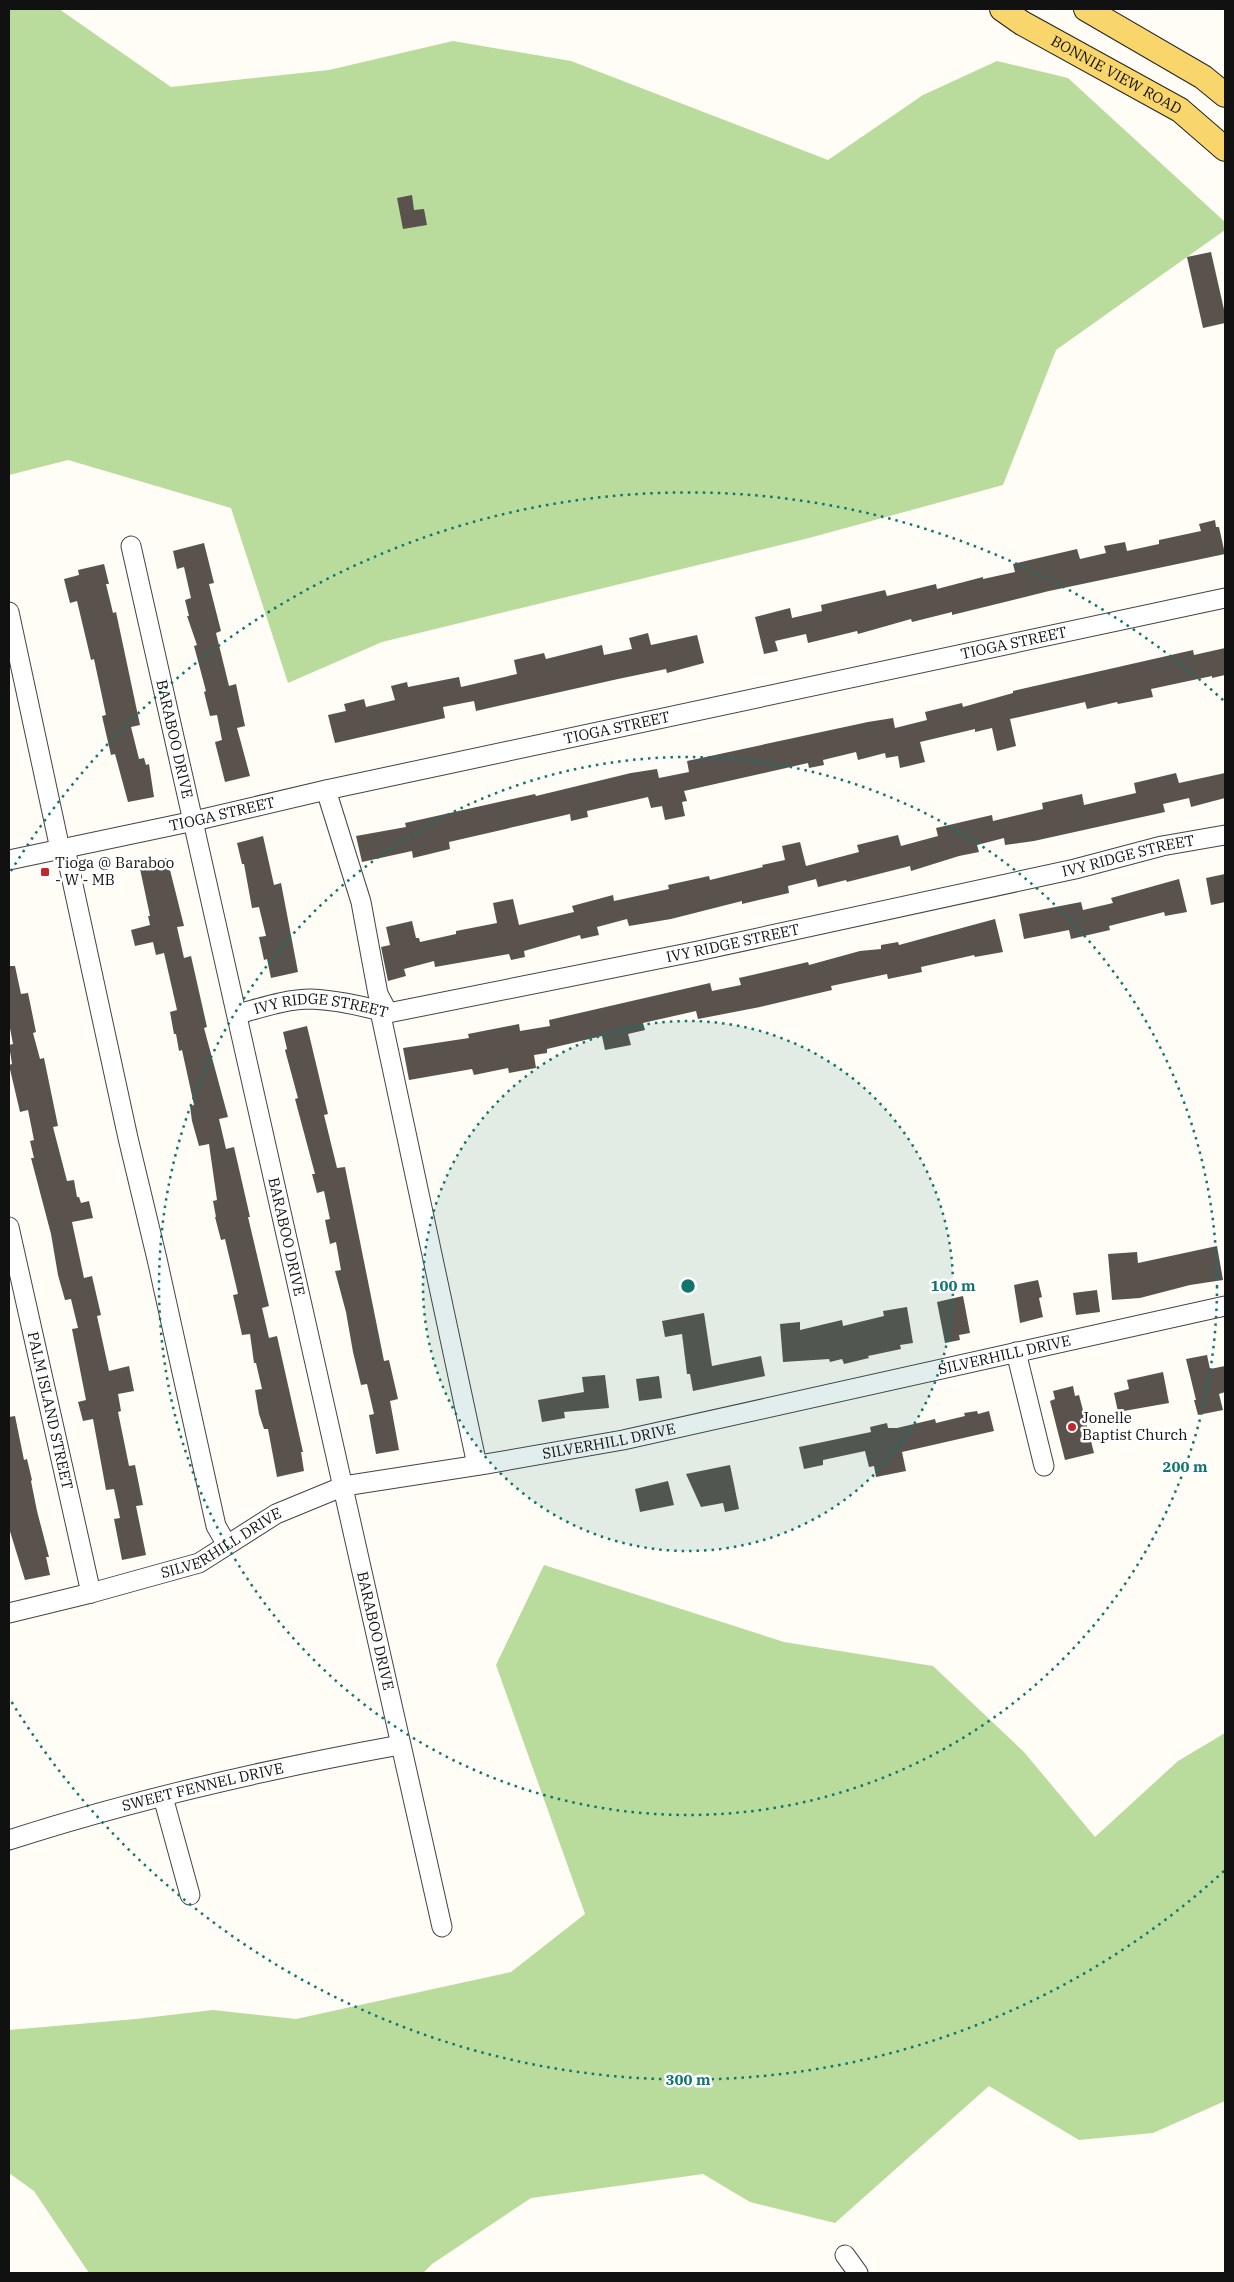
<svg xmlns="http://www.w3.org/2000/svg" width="1234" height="2282" viewBox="0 0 1234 2282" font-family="'IBM Plex Serif',serif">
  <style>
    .forest { fill: #b9dc9c }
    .building { fill: #5a524d }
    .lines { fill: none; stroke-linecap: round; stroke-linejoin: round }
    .minor-casing { stroke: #444; stroke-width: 21 }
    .major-casing { stroke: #222; stroke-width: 26 }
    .minor { stroke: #fff; stroke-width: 19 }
    .major { stroke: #f9d66b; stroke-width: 24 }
    .ring { fill: none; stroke: #0f766e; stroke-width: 2.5; stroke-dasharray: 2.5 5 }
    .poi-dot { fill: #c4262e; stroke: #fff; stroke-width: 2 }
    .labels { text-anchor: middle; stroke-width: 5; stroke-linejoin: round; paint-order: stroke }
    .street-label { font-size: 15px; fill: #111; stroke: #fff }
    .poi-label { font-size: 15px; fill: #111; stroke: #fff; text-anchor: start }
    .centre { fill: #0f766e; stroke: #fff; stroke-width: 2.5 }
    .ring-label { font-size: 15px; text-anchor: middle; font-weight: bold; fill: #0f766e; stroke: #fff; stroke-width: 5; stroke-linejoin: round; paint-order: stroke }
  </style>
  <rect width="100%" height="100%" fill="#fffdf5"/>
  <g class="forest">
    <path d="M9,9h50l112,78 158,-17 124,-29 118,20 257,99 95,-65 74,-34 71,17 157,144v8l-169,120 -53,135 -194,53 -427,104 -94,41 -57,-175 -163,-48 -59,15z"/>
    <path d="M544,1565l240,77 149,24 91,86 71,85 83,-76 47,-28v368l-72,32 -74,7 -90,-54 -154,137 -85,-21 -47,-28 -172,24 -99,66 -9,9h-334l-55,-82 -25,-18v-143l127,-11 77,-9 83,9 215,-47 74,-58 -89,-249z"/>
  </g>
  <g class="building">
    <path d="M412,195l2,15 10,-1 3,16 -24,4 -6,-31z"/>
    <path d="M1211,252l14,62v9l-22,5 -16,-71z"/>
    <path d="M1215,520l1,7h3l6,27 -176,37 -97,24v-3l-40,10 -1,-3 -53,15 -1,-3 -49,12 -2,-9 -31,7 3,10 -14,3 -9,-37 35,-9 2,10 30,-7 -1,-6 64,-15 2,6 49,-12 1,5 46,-12v2l32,-7 -2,-8 64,-15 3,10 26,-6 -2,-7 21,-4 2,9 32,-7v-4l42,-9 -2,-7z"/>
    <path d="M204,543l10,40 -5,1 12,47 -5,2 13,53 7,-2 9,42 -8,2 13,48 -25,6 -10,-40 7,-2 -5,-25 -7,1 -6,-24 2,-1 -12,-45 3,-1 -10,-29h2l-4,-16 6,-2 -7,-31 -7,2 -4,-18z"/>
    <path d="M104,564l5,20h-3l7,29 3,-1 24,113 -9,2 8,32 5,-1 2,7 3,-1 5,33 -26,5 -13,-48 -4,1 -9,-39 4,-1 -12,-56 -3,1 -14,-59 -7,2 -6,-24 15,-4 -1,-5z"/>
    <path d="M648,633l3,12 46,-10 7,28 -37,10 -1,-4 -48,10 -142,32 -2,-10 -31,6 2,11 -110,25 -7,-28 18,-4 -2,-7 20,-5 2,8 29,-7 -4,-14 16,-4 1,5 51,-10 2,10 56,-13 -3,-14 30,-7 2,6 56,-14 2,10 28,-6 -3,-11z"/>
    <path d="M1225,648v27l-13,3v-2l-61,13 2,8 -35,7 -1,-2 -30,7 -2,-7 -75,17 6,27 -19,5 -5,-23 -17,4v-3l-55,13 5,20 -25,6 -2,-12 -12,2 -1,-5 -27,7 -2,-8 -33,8 1,5 -15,3 -1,-5 -124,28 3,10 -5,1 3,14 -20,4 -3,-14 -11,2 -3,-11 -61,14 1,6 -17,4 -1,-7 -121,28 1,7 -37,9 -1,-7 -50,11 -6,-26 50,-9 -1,-4 130,-29 1,2 95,-23 26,-4 2,9 30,-6 -2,-11 181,-39 25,-4 2,10 32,-8 -2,-8 37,-9 1,4 50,-14v-2l180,-41 1,5z"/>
    <path d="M1176,773l3,10 46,-10v25l-34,9 -2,-9 -26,6 2,8 -131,29 -29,4 -1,-7 -27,7 2,7 -20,4 -48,15 -1,-5 -63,16 -1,-2 -28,7 -2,-8 -28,7 1,7 -47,11v-3l-71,18 -42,7 -2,-7 -30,8 2,8 -18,4 -1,-4 -56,16 1,6 -14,3 -2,-6 -74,13 -1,-6 -30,8 2,7 -18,5 -7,-34 9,-2 -4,-18 26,-6 4,17h3l1,4 36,-8v-3l41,-8 -4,-20 20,-4 6,26 55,-13 -2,-6 41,-11 1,6 55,-12 -1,-4 41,-9 1,4 53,-13 -1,-2 23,-5 -3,-14 18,-4 6,24 53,-14 -2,-7 41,-10 3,11 37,-10 -2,-8 56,-13 1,6 50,-12 -1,-6 40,-9 2,11 52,-12 -2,-10z"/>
    <path d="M263,836l11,49 7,-2 17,89 -27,6 -4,-19 -3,1 -5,-23 7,-1 -7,-29 -7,1 -8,-44h-2l-5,-21z"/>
    <path d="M167,858l17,68 -7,1 7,31 7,-2 16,71 -3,1 24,89 -9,2 7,30 8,-2 16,70h-2l21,89 -7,2 7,30 8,-2 26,116h-2l3,19 -27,6 -9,-48h-4l-5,-15 -4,-24 7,-1 -6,-26h-2l-4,-29 -8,1 -9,-40 5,-1 -13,-55 -4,1 -6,-23h1l-3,-16 4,-1 -8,-56 -10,2 -7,-25 -2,-15 4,-1 -12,-55 -3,1 -3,-17h-2l-4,-22 7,-2 -13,-57 -8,2 -3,-13 -18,4 -4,-16 19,-5 -2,-9h2l-11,-52z"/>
    <path d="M1225,874v28l-14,3 -5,-27z"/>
    <path d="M1179,879l8,33 -22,4 -1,-4 -55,14 1,4 -39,9 -2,-9 -45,9 -5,-25 62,-12 2,8 30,-7 -2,-5z"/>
    <path d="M995,919l8,33 -28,5 -1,-2 -53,12 1,5 -34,7 -1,-5 -56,12 1,4 -72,17 -62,12 -2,-8 -53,12 2,7 -17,4 3,11 -26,5 -3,-14 -55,13v4l-13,2 2,13 -27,5 -1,-5 -34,7 -2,-6 -63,11 -6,-32 66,-10 -1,-4 51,-10 1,7 30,-5 -1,-6 161,-37 2,8 29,-6 -2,-7 69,-16 1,3 51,-14 21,-2v-4l17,-3 1,3z"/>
    <path d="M9,966h6l6,28 7,-1 8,39 -3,1 7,26 4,-1 14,68 -5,1 14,54 7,-1 3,17h2l2,6 8,-2 4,17 -21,4 12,56 8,-2 9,39 -4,1 12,55 20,-5 5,25 -16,3 3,17 -3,1 11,54 6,-1 8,40 -7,1 10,49 -24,5 -8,-41 6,-1 -6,-29 -8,1 -13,-71 -10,2 -5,-19 8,-2 -14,-71 6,-1 -7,-29 -6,1 -7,-25 -7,-41 -20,-76h3l-4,-17 4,-1 -6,-30 -8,2 -11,-47 3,-1 -3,-19 4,-1 -4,-21z"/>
    <path d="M307,1026l21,88 -4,1 13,53 8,-1 39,194 5,-1 9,39 -8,2 9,49 -23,4 -7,-39 5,-1 -7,-30 -6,1 -8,-33 -7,-40 -11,-41 6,-1 -5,-28 -6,2 -5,-24 5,-1 -6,-28 -7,2 -5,-19h3l-20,-75 3,-1 -13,-48 2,-1 -4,-17z"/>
    <path d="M1217,1246l6,34 -33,5 -50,13 -28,2 -4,-46 29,-2 1,11z"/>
    <path d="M1038,1280l4,17 -3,1 4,19 -23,6 -6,-38z"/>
    <path d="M1097,1290l3,22 -24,3 -3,-22z"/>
    <path d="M963,1296l7,37 -11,2 1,5 -15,3 -8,-41z"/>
    <path d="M907,1307l6,36 -13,2 1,4 -33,7 1,2 -25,6 -2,-5 -12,3 -1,-3 -46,3 -3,-38 20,-2v8l42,-10 1,6 41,-10 -1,-5z"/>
    <path d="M704,1313l8,53 49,-10 4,20 -72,15 -3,-17h-3l-5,-40 -17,3 -3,-16z"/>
    <path d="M1207,1355l3,14 15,-3v26l-6,2 4,16 -25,5 -4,-15h2l-10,-41z"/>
    <path d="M1163,1372l6,31 -51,9 -4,-19 15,-4 -2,-9z"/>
    <path d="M605,1375l4,33 -45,4 1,6 -23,4 -4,-22 46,-8 -2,-15z"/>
    <path d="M659,1376l3,22 -23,3 -3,-22z"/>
    <path d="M1073,1386l2,10 4,-1 15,58 -29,7 -15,-59 5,-2 -2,-8z"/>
    <path d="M977,1411l1,3 11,-3 5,20 -92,21 4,19 -30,6 -2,-11 -5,1 -4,-16 -42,9v5l-19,4 -5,-22 72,-15 -1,-5 17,-4 1,5h9l38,-9 1,4 29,-7 -1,-3z"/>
    <path d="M15,1416l9,44 3,-1 5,21 -1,1 6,30 12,46h-3l4,18 -25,5 -16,-52v-111z"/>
    <path d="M730,1465l9,44 -14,3 -2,-9 -22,4 -15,-33z"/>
    <path d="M668,1481l6,24 -34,7 -5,-23z"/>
  </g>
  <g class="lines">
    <defs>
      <g id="minor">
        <path id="s1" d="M131,546l311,1381"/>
        <path d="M9,612l51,237"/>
        <path d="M326,790l35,112 17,92 10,19"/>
        <path d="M65,848l63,290 29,121 59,267 11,19"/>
        <path id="s2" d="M9,860l185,-39 132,-31 899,-192"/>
        <path d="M380,1011l97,454"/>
        <path id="s3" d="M238,1014c23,-6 48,-15 73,-15 25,1 52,7 77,14l310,-62 377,-82 87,-23 63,-11"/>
        <path id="s4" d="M9,1227l82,366"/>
        <path d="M1016,1352l28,114"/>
        <path id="s5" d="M9,1613l82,-20 108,-30 77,-49 68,-28 142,-22 137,-24 602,-134"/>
        <path d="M163,1797l27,98"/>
        <path id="s6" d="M9,1840c127,-41 259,-71 391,-95"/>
        <path d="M845,2255l13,18"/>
      </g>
      <g id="major">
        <path id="s7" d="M1002,9l20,14 158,87 45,39"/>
        <path d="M1086,9l117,68 22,18"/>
      </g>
    </defs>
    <use href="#minor" class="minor-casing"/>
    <use href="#major" class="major-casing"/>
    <use href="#minor" class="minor"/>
    <use href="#major" class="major"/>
  </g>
  <circle cx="688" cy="1286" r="265" fill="#0f766e" fill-opacity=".12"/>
  <g class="ring">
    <circle cx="688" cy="1286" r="265"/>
    <circle cx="688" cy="1286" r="529"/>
    <path d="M1224 1871A794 794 0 0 1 11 1701M11 871A794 794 0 0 1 1224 701"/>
  </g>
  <g class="poi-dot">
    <rect x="40" y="867" width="10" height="10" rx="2.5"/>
    <circle cx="1072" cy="1427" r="5"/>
  </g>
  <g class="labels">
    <g class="street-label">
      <text dy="5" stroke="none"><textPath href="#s7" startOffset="132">BONNIE VIEW ROAD</textPath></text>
      <text dy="5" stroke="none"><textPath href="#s2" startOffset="1028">TIOGA STREET</textPath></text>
      <text dy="5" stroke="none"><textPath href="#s2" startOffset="622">TIOGA STREET</textPath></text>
      <text dy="5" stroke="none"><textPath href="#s1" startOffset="198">BARABOO DRIVE</textPath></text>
      <text dy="5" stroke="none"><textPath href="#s2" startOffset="218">TIOGA STREET</textPath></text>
      <text dy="5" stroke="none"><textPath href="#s3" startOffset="910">IVY RIDGE STREET</textPath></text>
      <text dy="5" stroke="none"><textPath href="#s3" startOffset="505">IVY RIDGE STREET</textPath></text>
      <text dy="5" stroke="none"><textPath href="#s3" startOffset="85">IVY RIDGE STREET</textPath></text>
      <text dy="5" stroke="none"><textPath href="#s1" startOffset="708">BARABOO DRIVE</textPath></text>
      <text dy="5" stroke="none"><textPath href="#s5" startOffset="1035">SILVERHILL DRIVE</textPath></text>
      <text dy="5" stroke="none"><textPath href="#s4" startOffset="188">PALM ISLAND STREET</textPath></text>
      <text dy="5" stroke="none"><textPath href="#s5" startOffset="630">SILVERHILL DRIVE</textPath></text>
      <text dy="5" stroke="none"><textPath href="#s5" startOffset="225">SILVERHILL DRIVE</textPath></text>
      <text dy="5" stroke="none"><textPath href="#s1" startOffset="1112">BARABOO DRIVE</textPath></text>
      <text dy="5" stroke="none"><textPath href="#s6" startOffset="201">SWEET FENNEL DRIVE</textPath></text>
    </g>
    <g class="poi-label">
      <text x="55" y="868">Tioga @ Baraboo<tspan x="55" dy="17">- W - MB</tspan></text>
      <text x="1082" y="1423">Jonelle<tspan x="1082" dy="17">Baptist Church</tspan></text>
    </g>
  </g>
  <circle cx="688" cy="1286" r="8" class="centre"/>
  <g class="ring-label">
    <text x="953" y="1291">100 m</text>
    <text x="1185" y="1472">200 m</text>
    <text x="688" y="2085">300 m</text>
  </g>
  <rect width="1234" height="2282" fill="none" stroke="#111111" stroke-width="20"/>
</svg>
